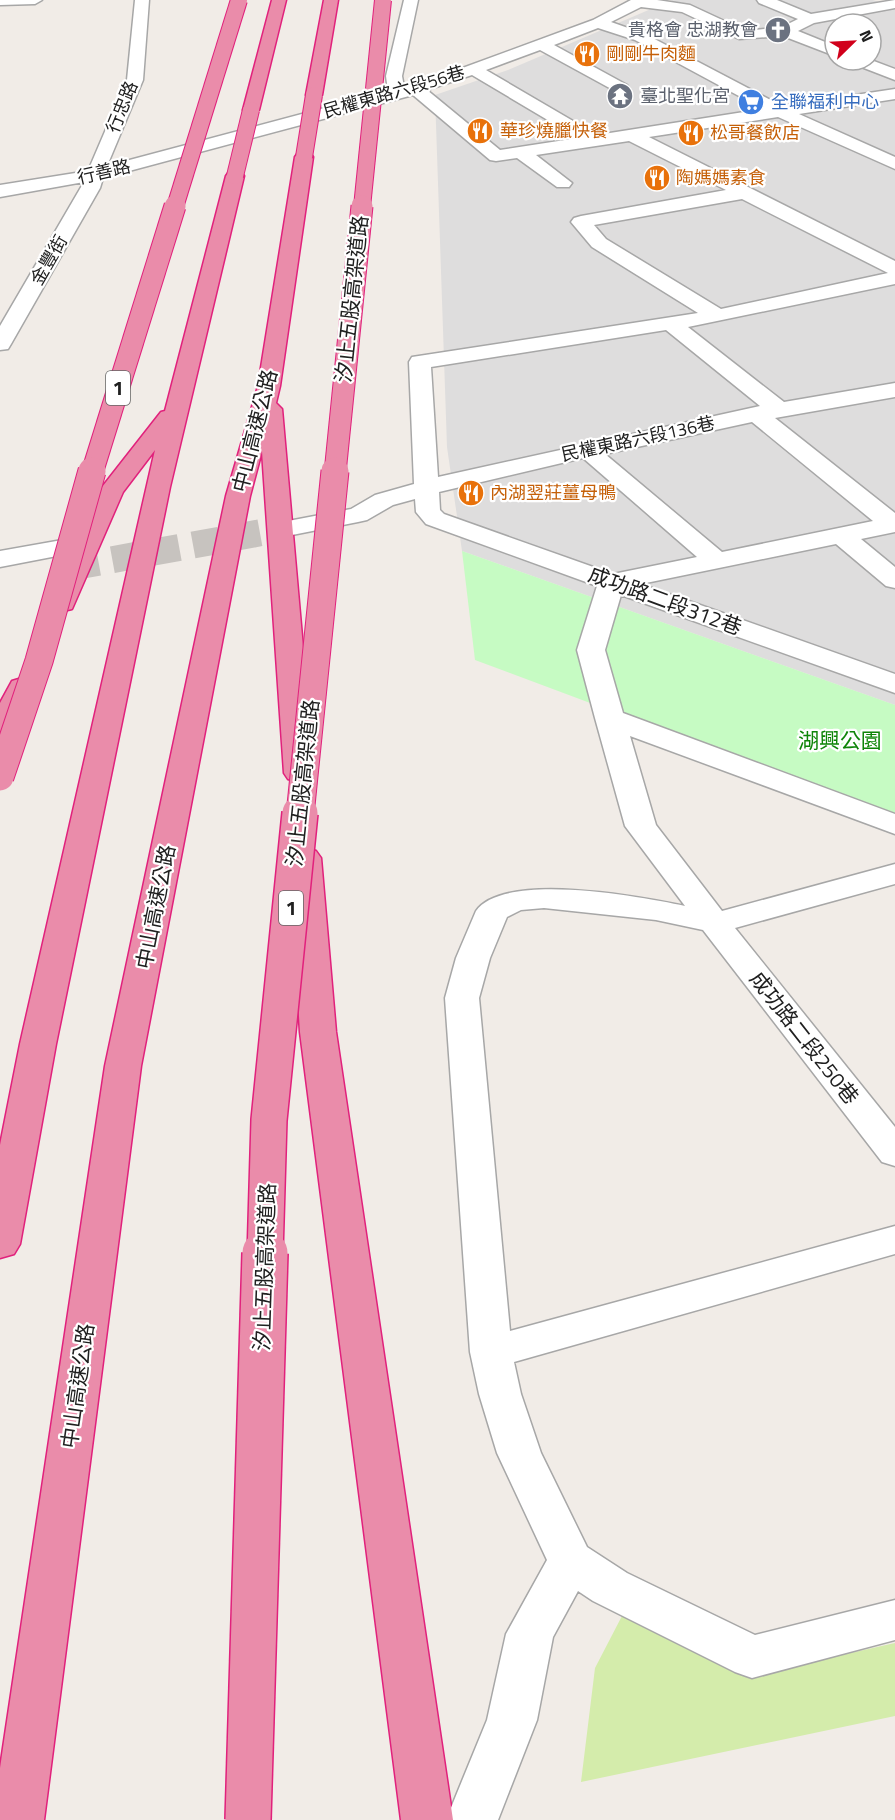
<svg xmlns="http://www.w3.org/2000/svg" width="895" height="1820" viewBox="0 0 895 1820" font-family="'Titillium Web','Noto Sans TC',sans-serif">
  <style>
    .residential { fill: #dedddd; fill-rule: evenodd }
    .grass { fill: #d4ecab }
    .park { fill: #c6fbc3 }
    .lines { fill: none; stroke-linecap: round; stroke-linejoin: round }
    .minor-tunnel { stroke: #c7c3bf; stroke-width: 27; stroke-dasharray: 27 14; stroke-linecap: butt }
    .minor-casing { stroke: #a7a7a7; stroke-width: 3 }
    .highway-casing { stroke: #e1217c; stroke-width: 3 }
    .minor { fill: #fff; fill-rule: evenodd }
    .highway { fill: #ea8caa; fill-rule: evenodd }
    .highway-bridge-far4-casing { stroke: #e1217c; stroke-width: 18; stroke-linecap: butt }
    .highway-bridge-far3-casing { stroke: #e1217c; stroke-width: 23; stroke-linecap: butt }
    .highway-bridge-far2-casing { stroke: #e1217c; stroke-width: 29; stroke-linecap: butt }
    .highway-bridge-far1-casing { stroke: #e1217c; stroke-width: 38; stroke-linecap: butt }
    .highway-bridge-casing { stroke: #e1217c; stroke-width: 48; stroke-linecap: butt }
    .highway-bridge-far4 { stroke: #ea8caa; stroke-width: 16 }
    .highway-bridge-far3 { stroke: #ea8caa; stroke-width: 21 }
    .highway-bridge-far2 { stroke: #ea8caa; stroke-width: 27 }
    .highway-bridge-far1 { stroke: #ea8caa; stroke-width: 35 }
    .highway-bridge { stroke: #ea8caa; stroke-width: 45 }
    .labels { text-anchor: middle; stroke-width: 4.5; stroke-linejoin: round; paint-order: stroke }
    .far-worship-label { font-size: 18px; fill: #5b616d; stroke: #fff; text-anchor: end }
    .far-food-label { font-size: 18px; fill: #c56008; stroke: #fff; text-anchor: start }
    .far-street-label { font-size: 18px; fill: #202020; stroke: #fff }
    .far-shop-label { font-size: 18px; fill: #366cbe; stroke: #fff; text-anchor: start }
    .shield { fill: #fff; stroke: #636363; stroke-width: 1.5 }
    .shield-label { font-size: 20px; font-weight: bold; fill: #202020 }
    .street-label { font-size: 21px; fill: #202020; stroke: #fff }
    .park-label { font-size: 21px; fill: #0e8508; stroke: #fff }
  </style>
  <rect width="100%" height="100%" fill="#f1ece7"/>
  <path class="residential" d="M672,0h201l22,8v697l-433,-154 -15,-104 -12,-352 73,-25zM835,24h36v36h-36z"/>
  <path class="grass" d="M623,1614l161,54 111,-25v73l-314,66 14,-114z"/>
  <path class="park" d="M462,551l433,154v112l-420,-157z"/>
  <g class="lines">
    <path class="minor-tunnel" d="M72,567l220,-40"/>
    <defs>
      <g id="minor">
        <path d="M0,0h42l-7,4 -35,1z"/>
        <path d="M135,0h14l-6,80 -36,86 281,-75 -2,-15 18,-76h14l-16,76 2,11 34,-10 155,-57 38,-20h26l33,5 56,26 36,-4 16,-8 -39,-16 -2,-3h20l34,14 84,-14v8l-81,15 -16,8 37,15v10l-52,-20 -44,3 -57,-27 -41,-5 -30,15 34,12 137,72 113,-17v10l-96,15 96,43v12l-117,-52 -129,20 246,124v23l-207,43 96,75 111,-19v14l-120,21 120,95v19l-34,7 34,28v21l-9,-2 -50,-42 -195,40 254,90v19l-274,-98 -16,55 18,63 272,101v20l-265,-98 26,89 66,86 173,-47v20l-160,44 160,199v39l-13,-4 -179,-232 -47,-10 -112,-12 -23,2 -14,7 -17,41 -11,40 31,333 385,-105v28l-381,108 7,32 20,59 46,94 40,26 128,62 140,-35v40l-143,38 -17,-6 -142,-71 -15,-10 -25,46 -16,83 -39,100h-52l41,-100 19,-86 41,-74 -50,-107 -18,-59 -9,-42 -25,-354 11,-40 20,-47c28,-40 166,-14 209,-5l-60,-80 -30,-108 -18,-68 20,-64 -171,-62 -10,-12 -1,-13 -22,6 -26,15 -9,2 -66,13 -9,-3 -4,-5 4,-5 68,-13 24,-14 39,-11 -5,-122 3,-5 286,-44 -106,-66 -21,-25 3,-4 7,-2 145,-26 -97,-49 -93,14 36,28 -3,4h-12l-40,-29 -21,3 -6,-1 -77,-65 -310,83 -3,10 -89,156 -3,5 -8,1v-24l84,-144 -84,15v-12l88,-14 39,-91zM598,28l37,12 128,69 -166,26 -111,-65 54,-20 75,41h12l2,-3 -2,-3 -73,-40zM472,75l106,63 -78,12 -73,-60zM742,199l146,74 -167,36 -115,-70 -12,-14zM666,330l94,76 -322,71 -7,-110zM752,422l121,99 -151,31 -117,-98zM583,458l114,99 -84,17 -169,-60 -4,-4 -1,-18z"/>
        <path d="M849,60h22l24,9v11l-44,-17z"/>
        <path d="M79,537l9,3 4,5 -4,5 -88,17v-16z"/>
      </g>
      <g id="highway">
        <path d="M272,0h14l-27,110 -8,5 -8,-5z"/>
        <path d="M324,0h14l-16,95 -8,5 -8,-5z"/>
        <path d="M304,152l6,1 3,4 -33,229 -4,17 6,6 32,364 -4,6 -11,3 -11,-3 -4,-6 -22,-322 -12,45 -109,570 -97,754h-44v-52l105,-702 121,-570 32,-110 37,-229 3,-4z"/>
        <path d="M235,171l6,1 3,4 -74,311 -114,557 -36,200 -6,10 -14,4v-113l20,-101 135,-594 -32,42 -51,117 -9,2 -9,-2 -4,-6 49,-112 62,-79 4,-1 61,-235 3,-4z"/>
        <path d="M22,678l10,3 4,6 -21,45 -5,6 -10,3v-38l12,-22z"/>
        <path d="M305,848l11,3 5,7 15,174 117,788h-52l-101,-788 -11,-174 5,-7z"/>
      </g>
    </defs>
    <use href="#minor" class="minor-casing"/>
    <use href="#highway" class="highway-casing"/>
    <use href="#minor" class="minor"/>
    <use href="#highway" class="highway"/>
    <defs>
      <g id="highway-bridge-far4">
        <path d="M304,157l10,-62"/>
        <path d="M235,176l16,-66"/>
        <path d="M175,207l64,-207"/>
        <path d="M362,207l21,-207"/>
      </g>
      <g id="highway-bridge-far3">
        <path d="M92,473l83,-267"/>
        <path d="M335,473l27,-267"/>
      </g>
      <g id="highway-bridge-far2">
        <path d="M0,777l39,-116 53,-190"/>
        <path d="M300,815l35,-344"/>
      </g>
      <path id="highway-bridge-far1" d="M265,1255l4,-135 31,-307"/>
      <path id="highway-bridge" d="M248,1820l17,-567"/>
    </defs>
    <use href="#highway-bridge-far4" class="highway-bridge-far4-casing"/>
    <use href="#highway-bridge-far3" class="highway-bridge-far3-casing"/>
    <use href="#highway-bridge-far2" class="highway-bridge-far2-casing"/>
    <use href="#highway-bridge-far1" class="highway-bridge-far1-casing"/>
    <use href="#highway-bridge" class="highway-bridge-casing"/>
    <use href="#highway-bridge-far4" class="highway-bridge-far4"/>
    <use href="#highway-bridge-far3" class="highway-bridge-far3"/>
    <use href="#highway-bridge-far2" class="highway-bridge-far2"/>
    <use href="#highway-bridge-far1" class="highway-bridge-far1"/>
    <use href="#highway-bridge" class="highway-bridge"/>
  </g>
  <defs>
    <symbol id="church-disc" viewBox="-11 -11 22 22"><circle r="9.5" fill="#6b7280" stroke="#fff"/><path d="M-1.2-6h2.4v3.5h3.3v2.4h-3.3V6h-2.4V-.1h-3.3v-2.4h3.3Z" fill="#fff"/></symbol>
    <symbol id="restaurant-disc" viewBox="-11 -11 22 22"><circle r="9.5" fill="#e8710a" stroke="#fff"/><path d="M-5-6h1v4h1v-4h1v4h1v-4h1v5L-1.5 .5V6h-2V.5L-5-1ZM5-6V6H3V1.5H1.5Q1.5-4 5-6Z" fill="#fff"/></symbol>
    <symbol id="temple-disc" viewBox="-11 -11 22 22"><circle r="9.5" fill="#6b7280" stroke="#fff"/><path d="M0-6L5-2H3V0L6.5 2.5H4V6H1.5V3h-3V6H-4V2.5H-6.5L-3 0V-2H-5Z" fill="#fff"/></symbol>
    <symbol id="supermarket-disc" viewBox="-11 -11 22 22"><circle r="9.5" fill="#3f7fe0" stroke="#fff"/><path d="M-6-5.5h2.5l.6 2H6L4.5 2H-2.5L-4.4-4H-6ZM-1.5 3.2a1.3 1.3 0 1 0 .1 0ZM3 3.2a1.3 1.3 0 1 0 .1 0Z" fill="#fff"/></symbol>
  </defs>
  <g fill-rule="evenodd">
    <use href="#church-disc" x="763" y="15" width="30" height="30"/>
    <use href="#restaurant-disc" x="572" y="39" width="30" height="30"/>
    <use href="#temple-disc" x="605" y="81" width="30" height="30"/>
    <use href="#supermarket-disc" x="736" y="87" width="30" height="30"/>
    <use href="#restaurant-disc" x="465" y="116" width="30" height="30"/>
    <use href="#restaurant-disc" x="676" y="118" width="30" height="30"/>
    <use href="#restaurant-disc" x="642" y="163" width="30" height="30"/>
    <use href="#restaurant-disc" x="456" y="478" width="30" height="30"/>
  </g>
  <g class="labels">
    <g class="far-worship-label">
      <text x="758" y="36">貴格會 忠湖教會</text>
      <text x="640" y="102" text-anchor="start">臺北聖化宮</text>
    </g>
    <g class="far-food-label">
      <text x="606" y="60">剛剛牛肉麵</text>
      <text x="500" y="137">華珍燒臘快餐</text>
      <text x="710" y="139">松哥餐飲店</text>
      <text x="676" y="184">陶媽媽素食</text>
      <text x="490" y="499">內湖翌莊薑母鴨</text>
    </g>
    <g class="far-street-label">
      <text transform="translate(394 92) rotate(-16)" y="6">民權東路六段56巷</text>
      <text transform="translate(122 107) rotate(-68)" y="6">行忠路</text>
      <text transform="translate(104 172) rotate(-13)" y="6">行善路</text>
      <text transform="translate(49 260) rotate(-60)" y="6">金豐街</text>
      <text transform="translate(638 439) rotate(-12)" y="6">民權東路六段136巷</text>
    </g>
    <g class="far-shop-label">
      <text x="771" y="108">全聯福利中心</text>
    </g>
    <g class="shield">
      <rect x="106" y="371" width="24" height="34" rx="4.5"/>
      <rect x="279" y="891" width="24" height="34" rx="4.5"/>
    </g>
    <g class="shield-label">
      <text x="118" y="395">1</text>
      <text x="291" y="915">1</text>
    </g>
    <g class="street-label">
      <text transform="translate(352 299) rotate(-84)" y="7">汐止五股高架道路</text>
      <text transform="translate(255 431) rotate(-76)" y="7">中山高速公路</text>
      <text transform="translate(665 601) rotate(20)" y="7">成功路二段312巷</text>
      <text transform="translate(303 783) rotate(-84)" y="7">汐止五股高架道路</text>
      <text transform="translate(156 907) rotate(-79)" y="7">中山高速公路</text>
      <text transform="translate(804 1038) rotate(52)" y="7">成功路二段250巷</text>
      <text transform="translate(265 1267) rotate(-88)" y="7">汐止五股高架道路</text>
      <text transform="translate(78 1386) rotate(-82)" y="7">中山高速公路</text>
    </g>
    <g class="park-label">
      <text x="840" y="748">湖興公園</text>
    </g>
  </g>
  <g transform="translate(853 42) rotate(66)"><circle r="28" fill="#ffffff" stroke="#a6a6a6" stroke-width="1.5"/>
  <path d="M0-4.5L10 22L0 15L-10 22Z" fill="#d1001b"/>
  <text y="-9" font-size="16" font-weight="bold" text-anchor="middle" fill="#202020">N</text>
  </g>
</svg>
